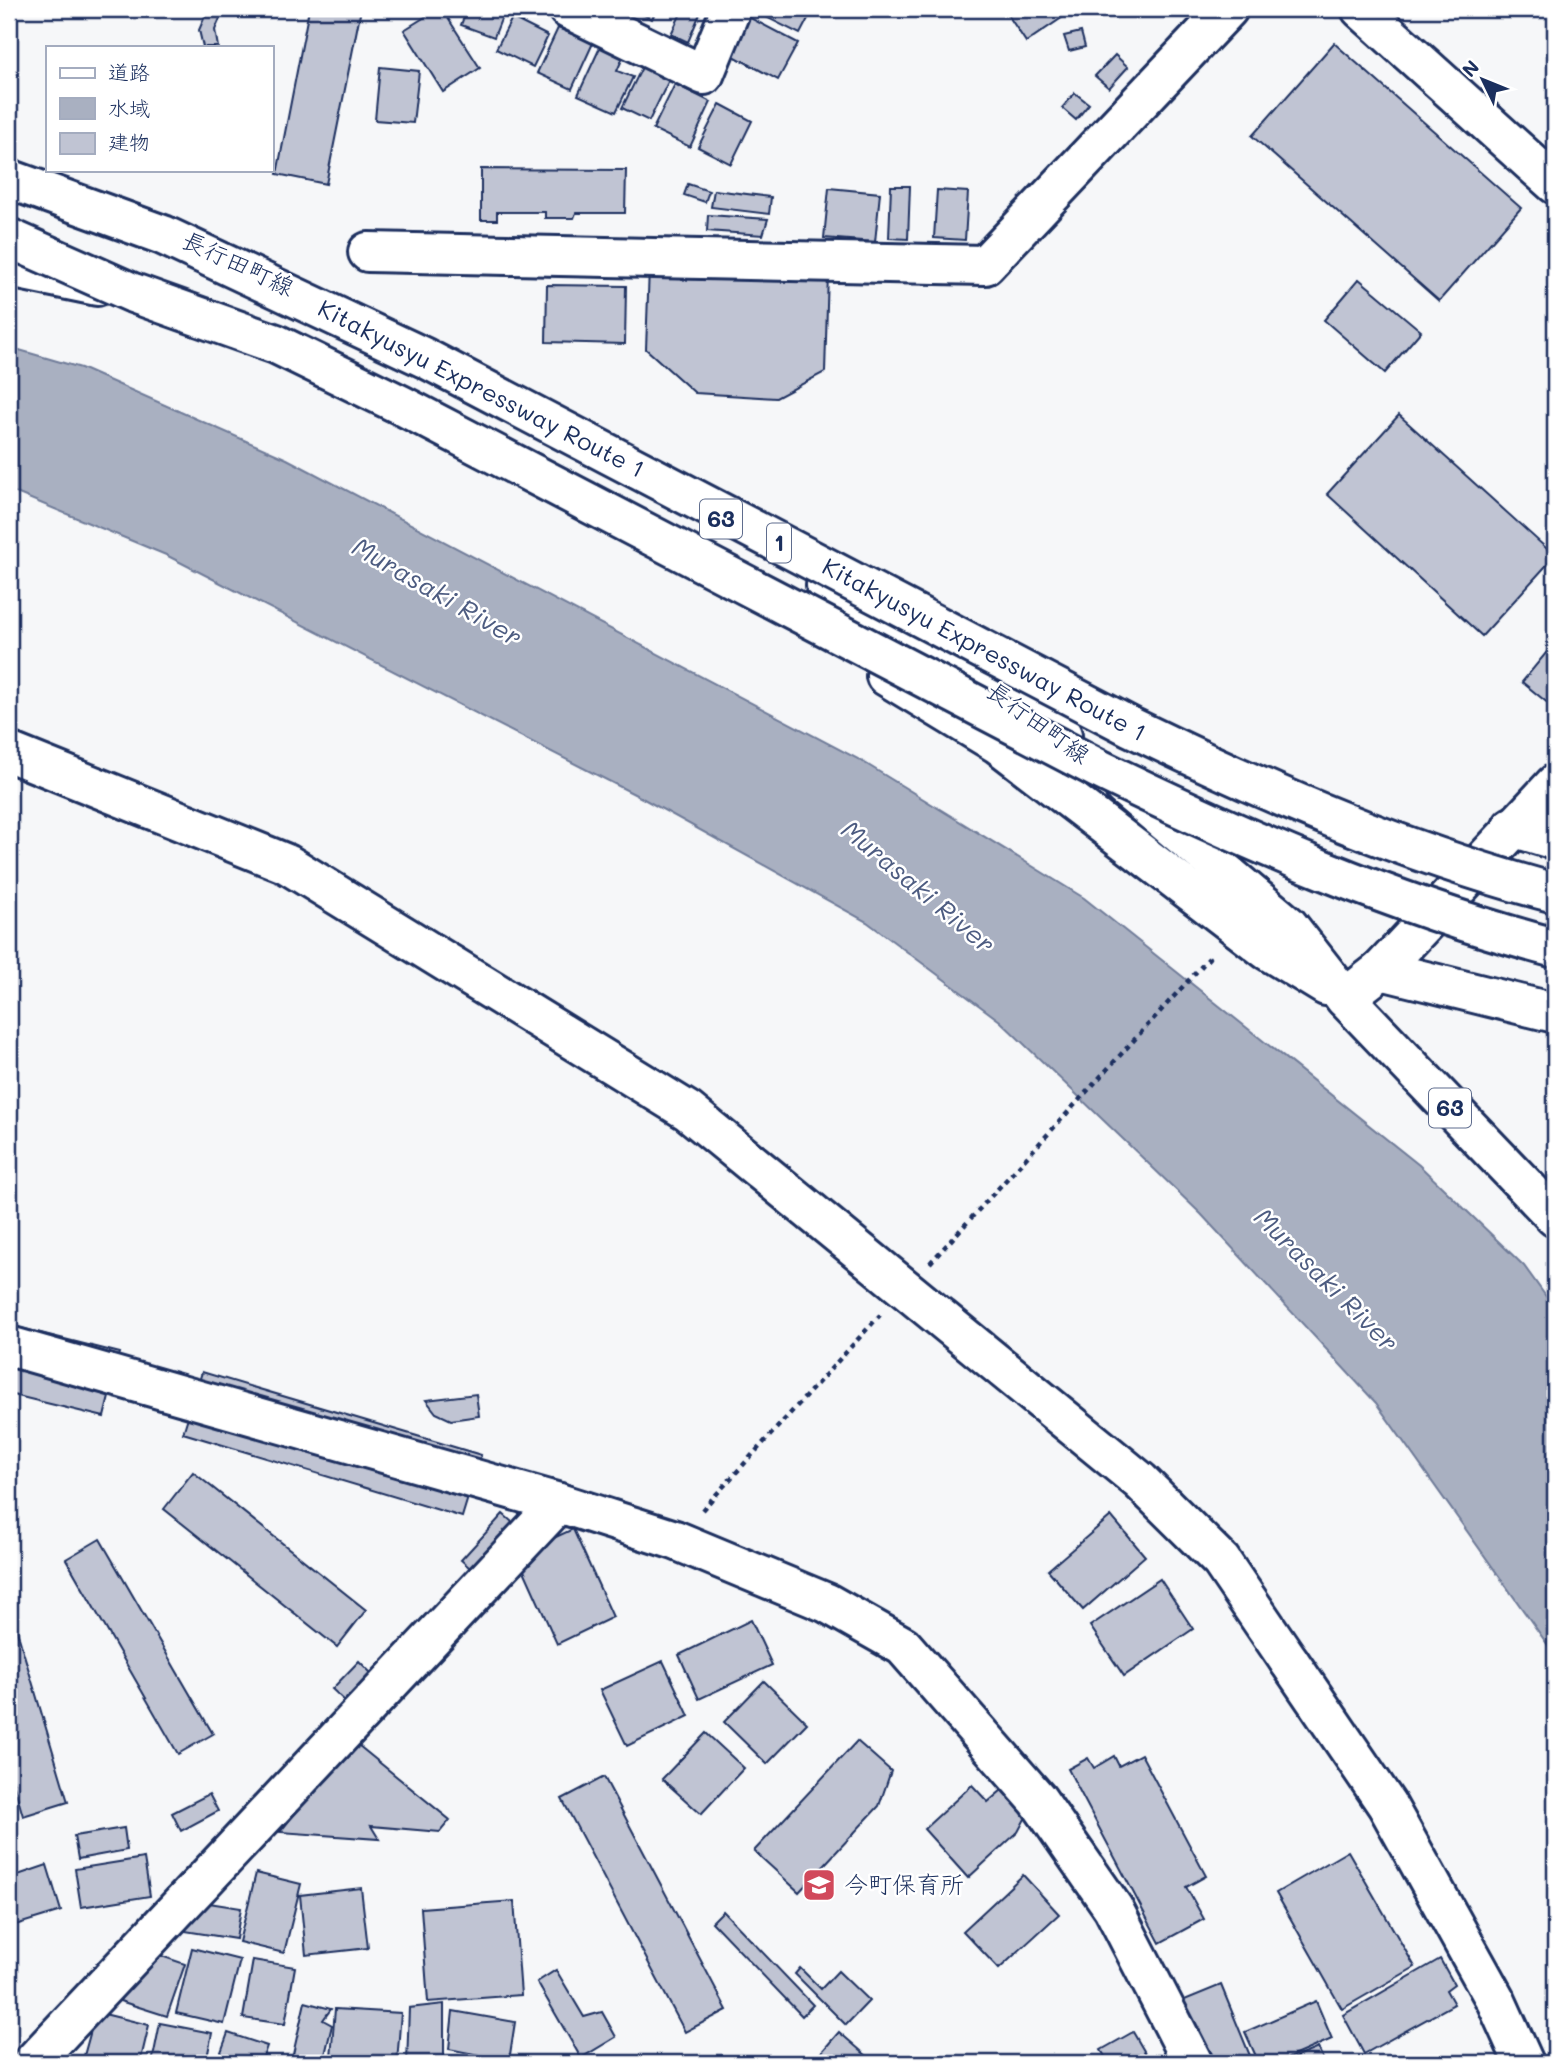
<svg xmlns="http://www.w3.org/2000/svg" width="1564" height="2072" viewBox="0 0 1564 2072" font-family="Mali,'Klee One',sans-serif">
  <style>
    .water { fill: #a9b0c1; stroke: #707c99; stroke-width: 2 }
    .building { fill: #c0c4d3; stroke: #1b2f5e; stroke-width: 2 }
    .lines { fill: none; stroke-linecap: round; stroke-linejoin: round }
    .minor-casing { stroke: #1b2f5e; stroke-width: 44 }
    .tertiary-casing { stroke: #1b2f5e; stroke-width: 44 }
    .primary-casing { stroke: #1b2f5e; stroke-width: 44 }
    .motorway-casing { stroke: #1b2f5e; stroke-width: 44 }
    .path { stroke: #1b2f5e; stroke-width: 4.5; stroke-dasharray: 5 5; stroke-linecap: butt }
    .minor { stroke: #fff; stroke-width: 38 }
    .tertiary { stroke: #fff; stroke-width: 38 }
    .primary { stroke: #fff; stroke-width: 38 }
    .motorway { stroke: #fff; stroke-width: 38 }
    .motorway-bridge-casing { stroke: #1b2f5e; stroke-width: 44; stroke-linecap: butt }
    .motorway-bridge { stroke: #fff; stroke-width: 38 }
    .labels { text-anchor: middle; stroke-width: 5; stroke-linejoin: round; paint-order: stroke }
    .shield { fill: #fff; stroke: #5f6d8e; stroke-width: 2 }
    .shield-label { font-size: 23px; font-weight: bold; fill: #1b2f5e }
    .street-label { font-size: 24px; fill: #1b2f5e; stroke: #fff }
    .poi-label { font-size: 24px; fill: #1b2f5e; stroke: #fff; text-anchor: start }
    .water-label { font-size: 26px; font-style: italic; fill: #4d5c81; stroke: #fff }
  </style>
  <rect width="100%" height="100%" fill="#f6f7f9"/>
  <filter id="ink" filterUnits="userSpaceOnUse"><feTurbulence type="fractalNoise" baseFrequency=".0143" numOctaves="2"/><feDisplacementMap in="SourceGraphic" scale="14" xChannelSelector="R" yChannelSelector="G"/><feConvolveMatrix kernelMatrix="1 2 1 2 8 2 1 2 1" color-interpolation-filters="sRGB"/></filter>
  <g filter="url(#ink)">
    <path class="water" d="M9,347l72,21 206,91 573,301 224,138 335,267 105,101 31,43v346l-179,-252 -175,-189 -201,-193 -133,-99 -225,-124 -476,-243 -157,-65z"/>
    <g class="building">
      <path d="M208,9h16l-9,21 3,17h-15l-4,-17z"/>
      <path d="M309,9h52l-35,175 -49,-10z"/>
      <path d="M438,9h4l38,59 -37,24 -39,-62z"/>
      <path d="M467,9h38l-11,28 -33,-12z"/>
      <path d="M632,9h25l-5,10z"/>
      <path d="M683,9h19l-14,33 -17,-8z"/>
      <path d="M750,9h63l-13,25z"/>
      <path d="M1004,9h62l3,4 -43,29z"/>
      <path d="M739,12l59,31 -20,37 -59,-32z"/>
      <path d="M512,18l36,18 -15,31 -37,-18z"/>
      <path d="M558,28l35,15 -21,46 -35,-16z"/>
      <path d="M1081,32l4,15 -16,4 -5,-15z"/>
      <path d="M602,43l23,10 -8,18 16,6 -17,35 -38,-17z"/>
      <path d="M1334,43l187,165 -82,93 -187,-165z"/>
      <path d="M1115,55l13,12 -19,21 -14,-12z"/>
      <path d="M644,63l27,13 -22,45 -27,-13z"/>
      <path d="M380,67l39,4 -6,52 -38,-3z"/>
      <path d="M675,84l36,18 -21,45 -37,-18z"/>
      <path d="M1075,93l14,11 -13,16 -14,-12z"/>
      <path d="M720,104l32,17 -21,43 -33,-17z"/>
      <path d="M481,169l145,1 -1,43h-49l-2,5h-29v-6h-48v8h-16z"/>
      <path d="M688,184l21,7 -4,11 -21,-7z"/>
      <path d="M891,186h19l-2,53 -19,-1z"/>
      <path d="M829,188l51,5 -5,49 -51,-4z"/>
      <path d="M714,190l57,7 -2,17 -58,-7z"/>
      <path d="M937,190l31,2 -3,48 -31,-2z"/>
      <path d="M708,215l60,4 -5,16 -56,-4z"/>
      <path d="M649,268l179,5 -3,99 -49,26 -81,-5 -49,-44z"/>
      <path d="M1359,279l62,52 -36,42 -61,-53z"/>
      <path d="M547,285l79,1 -1,58 -79,-2z"/>
      <path d="M1399,415l156,141 -73,80 -155,-142z"/>
      <path d="M1555,642v67l-33,-27z"/>
      <path d="M9,1325l111,28 -16,64 -95,-23z"/>
      <path d="M202,1372l279,83 -19,62 -279,-84z"/>
      <path d="M476,1394l3,22 -28,4 -15,-7 -10,-13z"/>
      <path d="M193,1472l173,138 -29,37 -173,-138z"/>
      <path d="M503,1514l17,15 -42,46 -17,-15z"/>
      <path d="M1111,1516l34,40 -62,54 -35,-40z"/>
      <path d="M573,1529l40,88 -56,27 -40,-89z"/>
      <path d="M100,1539l113,195 -35,20 -112,-195z"/>
      <path d="M1160,1579l33,50 -69,47 -34,-50z"/>
      <path d="M9,1604l59,198 -45,14 -14,-48z"/>
      <path d="M751,1620l21,45 -73,34 -20,-44z"/>
      <path d="M359,1661l15,15 -27,27 -15,-14z"/>
      <path d="M663,1661l26,55 -62,30 -27,-56z"/>
      <path d="M764,1681l43,42 -40,41 -43,-42z"/>
      <path d="M706,1733l38,35 -43,46 -39,-35z"/>
      <path d="M353,1741l97,79 -10,12 -69,-6 8,13 -99,-7z"/>
      <path d="M857,1741l34,30 -12,35 -80,86 -45,-41z"/>
      <path d="M1141,1754l65,122 -20,11 18,32 -44,24 -92,-174 20,-11 6,10 20,-12 5,10z"/>
      <path d="M604,1777l123,233 -42,22 -123,-233z"/>
      <path d="M972,1785l16,17 14,-12 24,27 -8,15 -50,46 -44,-49z"/>
      <path d="M209,1794l9,17 -37,20 -9,-18z"/>
      <path d="M124,1828l3,22 -49,9 -4,-23z"/>
      <path d="M1348,1851l67,116 -73,42 -66,-116z"/>
      <path d="M144,1858l6,38 -69,11 -6,-38z"/>
      <path d="M47,1865l14,46 -52,16v-49z"/>
      <path d="M256,1873l45,11 -17,69 -45,-11z"/>
      <path d="M1023,1875l36,39 -60,55 -36,-38z"/>
      <path d="M361,1888l7,60 -62,7 -6,-60z"/>
      <path d="M190,1900l51,8 -5,31 -51,-8z"/>
      <path d="M514,1901l7,94 -93,7 -7,-94z"/>
      <path d="M723,1911l90,94 -11,11 -90,-94z"/>
      <path d="M138,1948l47,16 -18,52 -47,-15z"/>
      <path d="M192,1948l48,12 -16,64 -48,-11z"/>
      <path d="M1440,1959l14,25 -8,6 8,14 -90,50 -21,-39z"/>
      <path d="M253,1960l42,7 -10,57 -42,-6z"/>
      <path d="M800,1968l21,21 17,-18 31,30 -23,24 -51,-51z"/>
      <path d="M556,1970l28,47 18,-5 14,25 -35,21 -44,-76z"/>
      <path d="M1221,1985l32,78h-45l-26,-62z"/>
      <path d="M1316,2001l16,38 -55,24h-18l-14,-31z"/>
      <path d="M305,2002l26,7 -8,11 9,5 -9,38h-32z"/>
      <path d="M444,2004v59h-37l2,-55z"/>
      <path d="M335,2009l66,4 -4,49 -66,-5z"/>
      <path d="M453,2011l62,11 -6,39 -60,-12z"/>
      <path d="M96,2012l53,13 -9,38h-58z"/>
      <path d="M160,2023l52,10 -6,30h-54z"/>
      <path d="M839,2032l36,31h-63z"/>
      <path d="M1133,2032l18,31h-42l-8,-13z"/>
      <path d="M228,2033l39,13 -6,17h-44z"/>
      <path d="M1318,2048l7,15h-43z"/>
    </g>
    <g class="lines">
      <defs>
        <g id="minor">
          <path d="M568,9l136,66 27,-66"/>
          <path d="M1361,9l194,175"/>
          <path d="M368,252l617,13 243,-256"/>
          <path d="M9,752l278,112 401,247 452,370 81,80 68,100"/>
          <path d="M1512,827l43,13"/>
          <path d="M1381,970l174,43"/>
          <path d="M9,1346l550,157 116,37 152,63 76,43 135,154 75,108 80,155"/>
          <path d="M32,2063l527,-560"/>
        </g>
        <g id="tertiary">
          <path d="M1345,998l36,-28 174,-186"/>
          <path d="M1289,1661l98,144 109,196 28,62"/>
        </g>
        <g id="primary">
          <path d="M826,585l236,150"/>
          <path d="M886,676l112,68 269,206 59,36"/>
          <path d="M1124,787l164,138 57,73 210,219"/>
        </g>
        <path id="motorway" d="M9,268l88,18"/>
      </defs>
      <use href="#minor" class="minor-casing"/>
      <use href="#tertiary" class="tertiary-casing"/>
      <use href="#primary" class="primary-casing"/>
      <use href="#motorway" class="motorway-casing"/>
      <g class="path">
        <path d="M930,1263l279,-305 -2,-3"/>
        <path d="M702,1510l178,-195"/>
      </g>
      <use href="#minor" class="minor"/>
      <use href="#tertiary" class="tertiary"/>
      <use href="#primary" class="primary"/>
      <use href="#motorway" class="motorway"/>
      <defs>
        <g id="motorway-bridge">
          <path d="M9,179l154,56 262,123 706,369c138,67 276,127 424,166"/>
          <path d="M9,238l124,55 143,51 125,61 698,364c148,72 297,137 456,179"/>
        </g>
      </defs>
      <use href="#motorway-bridge" class="motorway-bridge-casing"/>
      <use href="#motorway-bridge" class="motorway-bridge"/>
    </g>
  </g>
  <defs>
    <symbol id="school-square" viewBox="-11 -11 22 22"><rect x="-9" y="-9" width="18" height="18" rx="4" fill="#d1495b" stroke="#fff"/><path d="M0-5L7-2L0 1L-7-2ZM-4 1L0 2.5L4 1V4Q0 6-4 4Z" fill="#fff"/></symbol>
  </defs>
  <g fill-rule="evenodd">
    <use href="#school-square" x="800" y="1866" width="38" height="38"/>
  </g>
  <g class="labels">
    <g class="shield">
      <rect x="700" y="499.5" width="42" height="39" rx="5"/>
      <rect x="767" y="523.5" width="24" height="39" rx="5"/>
      <rect x="1429" y="1088.5" width="42" height="39" rx="5"/>
    </g>
    <g class="shield-label">
      <text x="721" y="527">63</text>
      <text x="779" y="551">1</text>
      <text x="1450" y="1116">63</text>
    </g>
    <g class="street-label">
      <text transform="translate(238 264) rotate(25)" y="8">長行田町線</text>
      <text transform="translate(481 389) rotate(27)" y="8">Kitakyusyu Expressway Route 1</text>
      <text transform="translate(984 650) rotate(28)" y="8">Kitakyusyu Expressway Route 1</text>
      <text transform="translate(1038 723) rotate(36)" y="8">長行田町線</text>
    </g>
    <g class="poi-label">
      <text x="844" y="1893">今町保育所</text>
    </g>
    <g class="water-label">
      <text transform="translate(437 592) rotate(30)" y="9">Murasaki River</text>
      <text transform="translate(918 887) rotate(40)" y="9">Murasaki River</text>
      <text transform="translate(1326 1280) rotate(45)" y="9">Murasaki River</text>
    </g>
  </g>
  <rect width="1564" height="2072" fill="none" stroke="#fff" stroke-width="35"/>
  <rect x="18" y="18" width="1529" height="2037" fill="none" stroke="#1b2f5e" stroke-width="2.5" filter="url(#ink)"/>
  <rect x="46" y="46" width="228" height="126" fill="#ffffff" stroke="#a4acbf" stroke-width="2"/>
  <rect x="60" y="68" width="35" height="10" fill="#ffffff" stroke="#a4acbf" stroke-width="2"/>
  <text x="108" y="80" font-size="21" fill="#1b2f5e">道路</text>
  <rect x="60" y="98" width="35" height="21" fill="#a9b0c1" stroke="#a4acbf" stroke-width="2"/>
  <text x="108" y="116" font-size="21" fill="#1b2f5e">水域</text>
  <rect x="60" y="133" width="35" height="21" fill="#c0c4d3" stroke="#a4acbf" stroke-width="2"/>
  <text x="108" y="150" font-size="21" fill="#1b2f5e">建物</text>
  <g transform="translate(1483 80) rotate(313)" stroke="#ffffff" stroke-width="5" paint-order="stroke">
  <path d="M0-5L12 26L0 18L-12 26Z" fill="#1b2f5e"/>
  <text y="-10" font-size="19" font-weight="bold" text-anchor="middle" fill="#1b2f5e">N</text>
  </g>
</svg>
